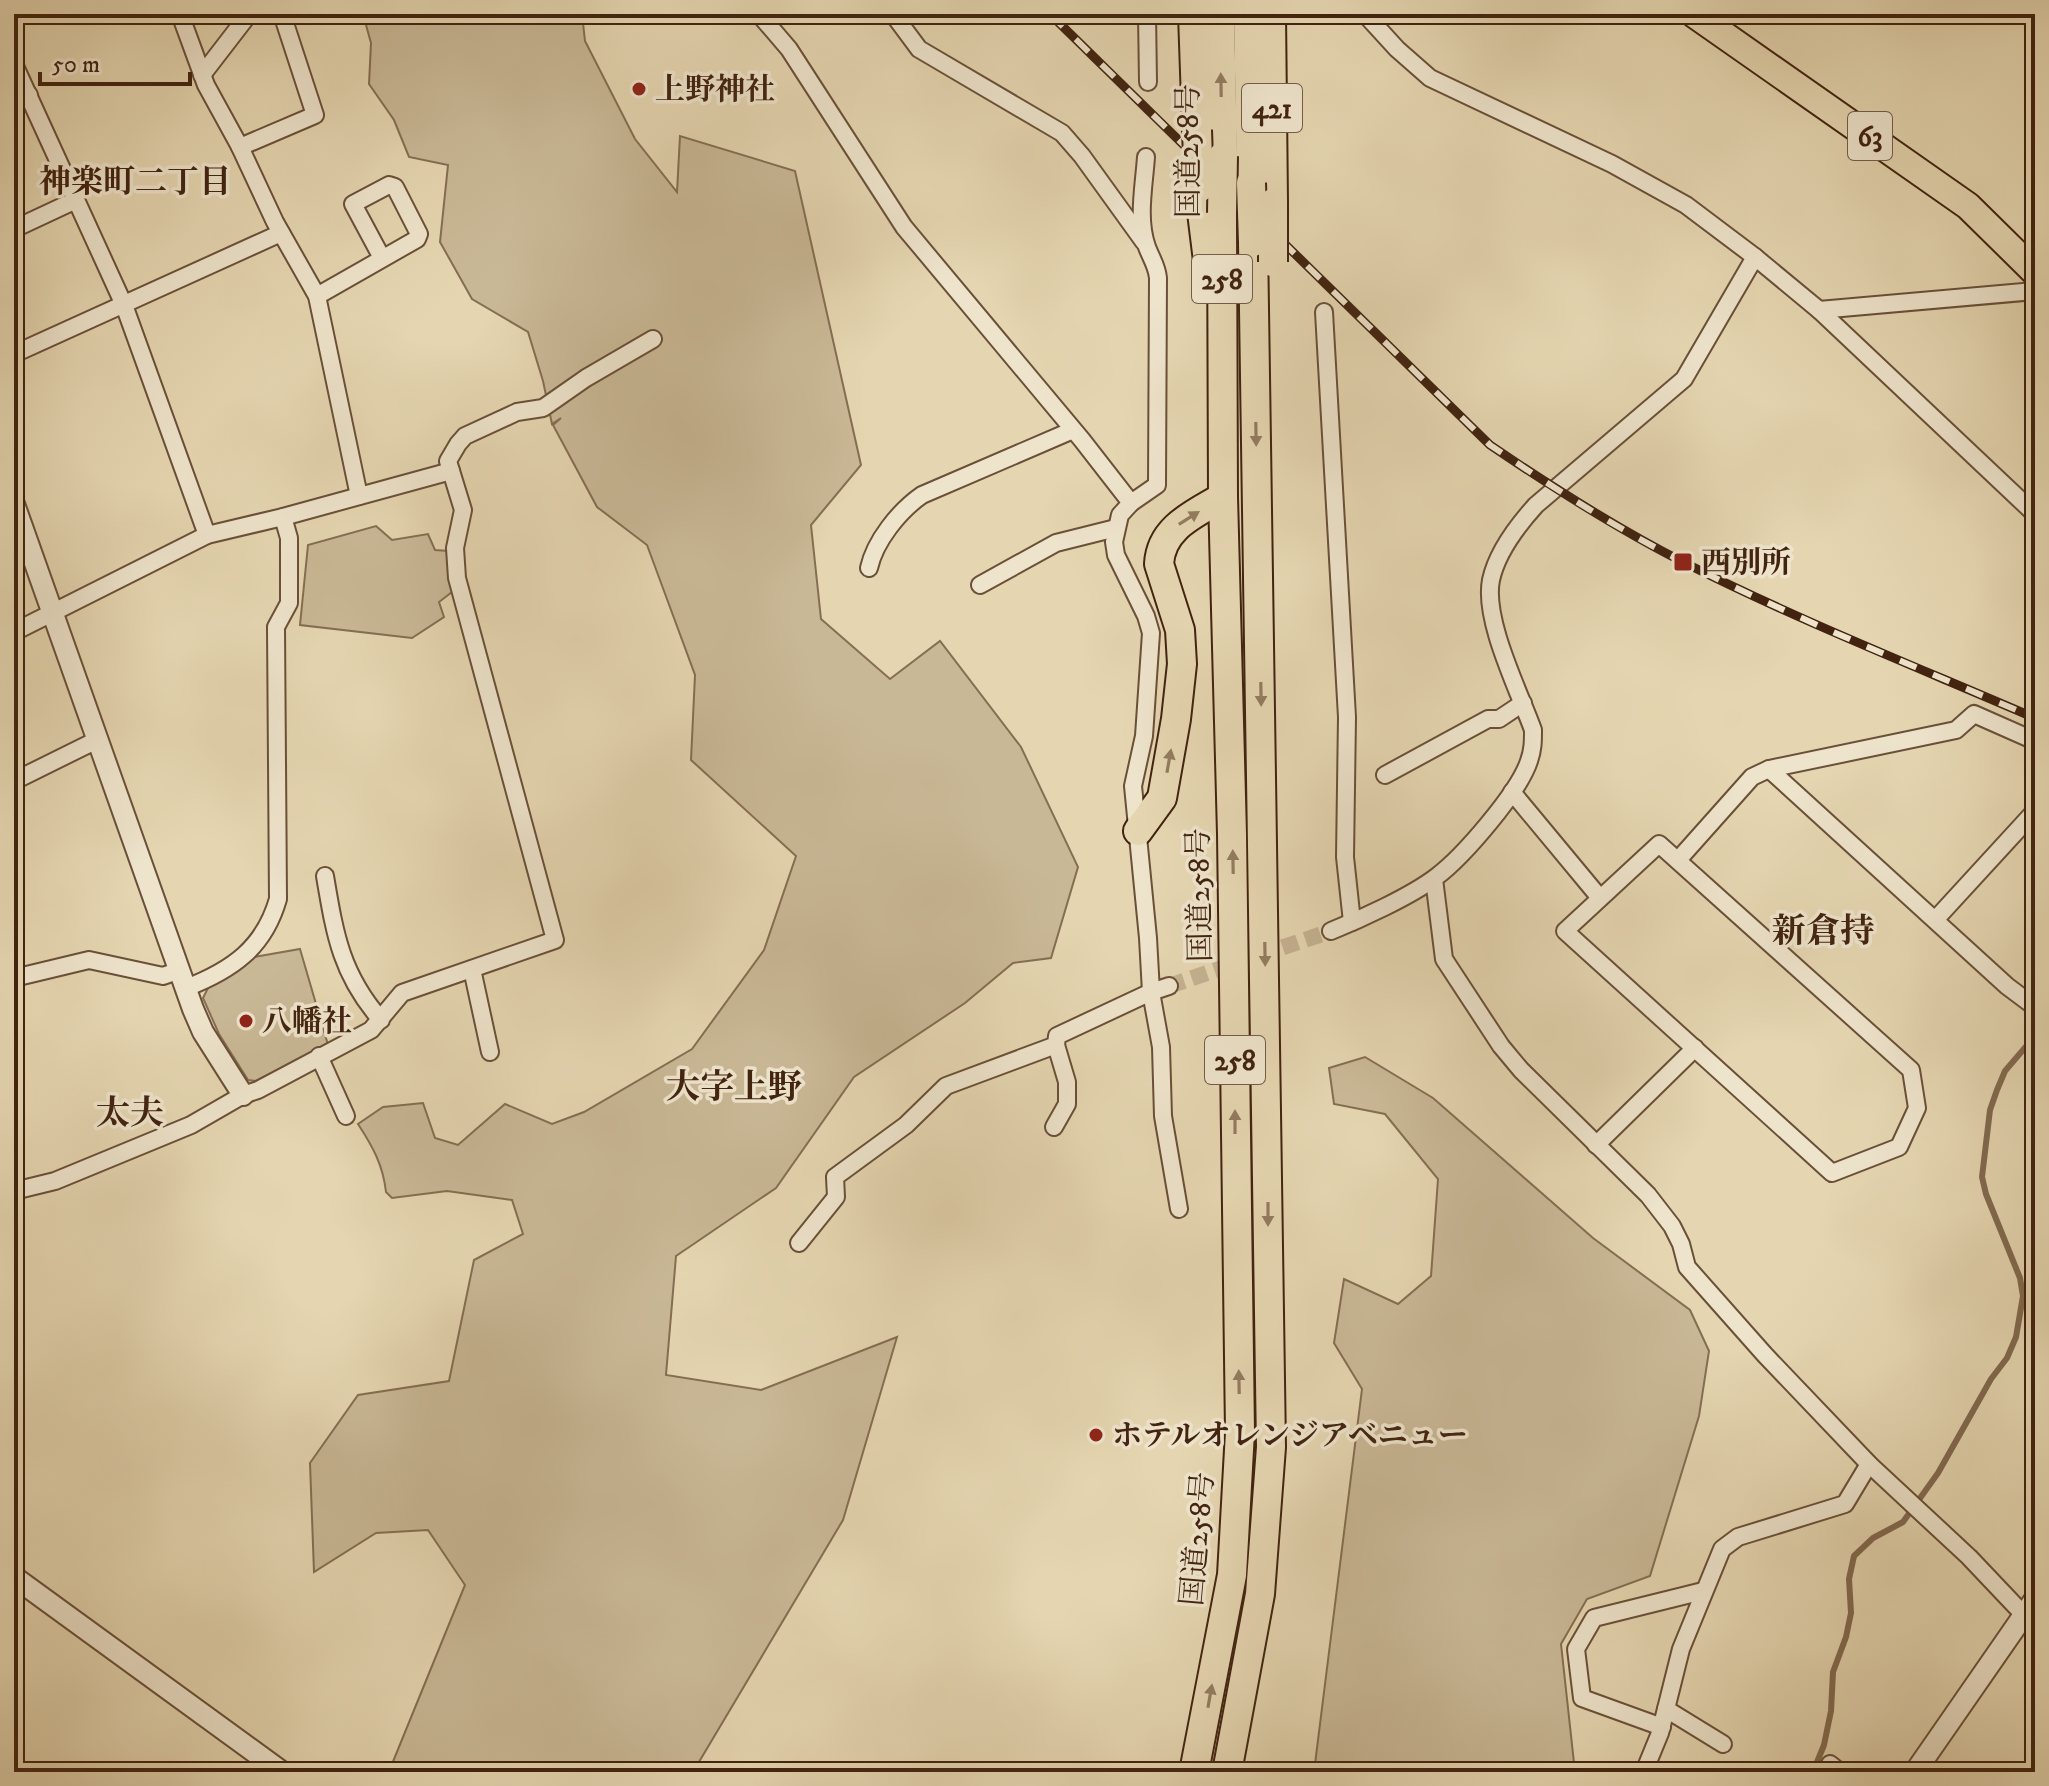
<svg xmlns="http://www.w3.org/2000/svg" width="2049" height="1786" viewBox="0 0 2049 1786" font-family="'IM FELL DW Pica','Noto Serif JP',serif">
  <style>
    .green { fill: #c9b896; stroke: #856e53; stroke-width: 2 }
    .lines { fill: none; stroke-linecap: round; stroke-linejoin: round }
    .stream { stroke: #826a50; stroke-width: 6 }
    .minor-tunnel { stroke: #c4b291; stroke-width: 16; stroke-dasharray: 16 8; stroke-linecap: butt }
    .minor-casing { stroke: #6a5038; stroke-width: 20 }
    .tertiary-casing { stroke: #6a5038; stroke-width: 24 }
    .primary-casing { stroke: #412310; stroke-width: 30 }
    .trunk-casing { stroke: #412310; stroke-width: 32 }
    .minor { stroke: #eee4cc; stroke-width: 16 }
    .tertiary { stroke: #eee4cc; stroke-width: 20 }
    .primary { stroke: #e5d6b1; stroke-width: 26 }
    .trunk { stroke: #e5d6b1; stroke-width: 28 }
    .rail-casing { stroke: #412310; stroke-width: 9 }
    .rail { stroke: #eee4cc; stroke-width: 6; stroke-dasharray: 18; stroke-linecap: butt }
    .trunk-bridge-casing { stroke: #412310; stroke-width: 32; stroke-linecap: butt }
    .trunk-bridge { stroke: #e5d6b1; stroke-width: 28 }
    .oneway { fill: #937c60 }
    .poi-dot { fill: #8f2418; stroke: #eee4cc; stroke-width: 3 }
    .labels { text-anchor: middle; stroke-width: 7; stroke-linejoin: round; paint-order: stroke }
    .shield { fill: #eee4cc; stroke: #755d48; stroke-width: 2 }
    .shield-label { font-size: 28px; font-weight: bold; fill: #412310 }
    .poi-label { font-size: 30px; font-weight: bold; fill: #412310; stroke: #eee4cc; text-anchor: start }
    .street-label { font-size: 30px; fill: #412310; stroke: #eee4cc }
    .neighbourhood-label { font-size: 32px; font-weight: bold; fill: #412310; stroke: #eee4cc }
    .quarter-label { font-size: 34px; font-weight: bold; fill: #412310; stroke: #eee4cc }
  </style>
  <rect width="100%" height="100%" fill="#e5d6b1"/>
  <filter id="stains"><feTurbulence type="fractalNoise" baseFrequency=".0025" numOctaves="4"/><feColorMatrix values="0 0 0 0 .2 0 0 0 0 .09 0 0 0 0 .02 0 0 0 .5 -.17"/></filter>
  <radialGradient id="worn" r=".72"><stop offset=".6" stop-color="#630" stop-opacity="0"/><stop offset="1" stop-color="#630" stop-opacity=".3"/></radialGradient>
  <g class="green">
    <path d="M363,14h219l3,27 50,98 42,53 3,-56 115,35 66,294 -50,60 10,94 69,60 50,-38 81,106 57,120 -27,91 -38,5 -48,40 -111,74 -78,111 -100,68 -10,119 95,15 136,-53 -54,183 -150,252h-302l1,-8 73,-179 -37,-55 -52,3 -62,39 -4,-109 48,-68 91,-14 25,-121 49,-26 -11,-34 -65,-9 -55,7 -6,-6c-3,-27 -13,-45 -28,-68l25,-17 40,-4 12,35 23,7 47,-41 47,20 32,-12 108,-63 72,-99 32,-94 -105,-96 4,-85 -48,-130 -50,-38 -44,-82 8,-7 -9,6 -9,-43 -15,-49 -56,-33 -32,-57 8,-77 -39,-8 -15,-37 -25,-36 2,-41z"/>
    <path d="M376,526l16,14 36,-6 7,16 14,1 3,41 -13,10 5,15 -32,21 -112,-13 8,-80z"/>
    <path d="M300,949l28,96 -72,36 -8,-1 -29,-46 -16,-36 6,-12 45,-29z"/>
    <path d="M1365,1057l68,41 160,140 97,72 19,41 -10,65 -49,160 -63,23 -26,45 14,128h-261l48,-383 -28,-46 10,-64 54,25 33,-28 7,-97 -53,-65 -51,-10 -5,-36z"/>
  </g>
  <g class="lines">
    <path class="stream" d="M1813,1772l11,-27 7,-34 2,-39 13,-35 5,-24 -2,-34 5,-23 19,-18 30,-16 35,-49 53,-94 16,-21 9,-21 7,-41 -3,-18 -34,-84 -4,-17 8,-67 7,-20 8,-19 30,-35"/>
    <path class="minor-tunnel" d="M1169,986l162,-55"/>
    <defs>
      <g id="minor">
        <path d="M180,14l26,71 34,62 35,75 42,74 42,200"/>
        <path d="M759,14l30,35 115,178 178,213 49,63 -11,12 -6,27 2,13 30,61 5,17 -7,103 -11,50 15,152 3,54 18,-6"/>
        <path d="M893,14l26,35 143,84 20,23 62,86"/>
        <path d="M1147,14l1,68"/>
        <path d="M1365,14l32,35 33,29 182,86 74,41 69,52 64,53 216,204"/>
        <path d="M14,64l110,241 83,230"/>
        <path d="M202,75l47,-61"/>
        <path d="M14,102l15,-7"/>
        <path d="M240,147l75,-32 -33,-101"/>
        <path d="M14,229l62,-29"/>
        <path d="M317,296l100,-57 2,-5 -24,-47 -6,-2 -36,19 29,54"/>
        <path d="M1819,310l216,-19"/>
        <path d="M1324,312l23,405 -2,140 7,65"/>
        <path d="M14,354l267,-121"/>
        <path d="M1131,503l26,-18 1,-207c-1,-12 -7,-20 -11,-31 -10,-28 -3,-61 -1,-90"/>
        <path d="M869,568c6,-27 30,-57 53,-73l151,-65"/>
        <path d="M980,585l76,-42 60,-15"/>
        <path d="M14,632l193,-97 76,-18 168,-46"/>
        <path d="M1769,769l238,217 28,21"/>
        <path d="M1385,775l103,-56h11l24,-16"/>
        <path d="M14,781l85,-42"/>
        <path d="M1512,792l88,106"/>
        <path d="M1659,844l252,226 6,38 -18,39 -67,26 -267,-242z"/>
        <path d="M1678,860l74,-83 17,-8 187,-39 18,-16 61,27"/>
        <path d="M325,876c10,59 16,98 56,144"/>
        <path d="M1434,879l10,80 57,87 20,24 127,125 24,31 9,18 6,23 78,88 104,109 100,93 55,58"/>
        <path d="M1935,920l100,-109"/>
        <path d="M1331,931c30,-12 80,-35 105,-54 27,-20 83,-85 93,-116 4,-11 4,-20 4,-31 -14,-39 -50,-110 -42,-150 6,-28 26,-54 45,-75l148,-126 71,-122"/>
        <path d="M472,969l18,83"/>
        <path d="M14,978l75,-18 74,16 17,-6"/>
        <path d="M186,988c46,-18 78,-40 92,-89l-2,-272 13,-24v-65l-6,-21"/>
        <path d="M319,1056l27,60"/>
        <path d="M1054,1127l13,-23v-22l-11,-37"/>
        <path d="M1596,1145l99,-97"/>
        <path d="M14,1191l41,-10 136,-56 52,-30 15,-5 113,-60 31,-37 153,-53 -98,-362 -2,-30 8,-38 -15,-49 10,-17 7,-8 52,-24 26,-4 43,-30 67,-39"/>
        <path d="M799,1243l37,-46 -1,-20 71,-52 40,-39 110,-41 1,-9 94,-44 10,55 2,69 16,93"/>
        <path d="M1666,1709l57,35"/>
        <path d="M1662,1727l-80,-29 -6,-49 18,-31 109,-27"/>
        <path d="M1830,1764l10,8"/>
        <path d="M1644,1772l16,-39 21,-84 41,-100 16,-12 107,-33 24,-40"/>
      </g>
      <g id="tertiary">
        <path d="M14,504l179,505 10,23 40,63"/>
        <path d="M14,1577l268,195"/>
        <path d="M1915,1772l120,-173"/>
      </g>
      <path id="primary" d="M1694,14l274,192 67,66"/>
      <g id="trunk">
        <path d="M1193,14l4,116"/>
        <path d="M1220,14l3,142"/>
        <path d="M1248,14l3,169"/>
        <path d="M1271,14l2,189"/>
        <path d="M1199,188l10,81"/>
        <path d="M1138,831l24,-33 14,-79 6,-55 -2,-34 -21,-66c2,-37 36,-50 64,-67"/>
        <path d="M1194,1772l38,-197 8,-143 -8,-598 -9,-337 -1,-284"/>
        <path d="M1227,1772l33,-178 11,-147 -18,-1205"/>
      </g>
    </defs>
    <use href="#minor" class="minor-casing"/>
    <use href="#tertiary" class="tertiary-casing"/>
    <use href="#primary" class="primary-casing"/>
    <use href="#trunk" class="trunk-casing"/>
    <use href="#minor" class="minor"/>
    <use href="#tertiary" class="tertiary"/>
    <use href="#primary" class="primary"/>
    <use href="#trunk" class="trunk"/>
    <defs>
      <path id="rail" d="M1050,14l440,431c62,42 126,83 193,117 115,58 234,105 352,156"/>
    </defs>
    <use href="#rail" class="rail-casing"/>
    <use href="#rail" class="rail"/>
    <defs>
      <g id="trunk-bridge">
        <path d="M1197,130l2,58"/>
        <path d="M1251,183l2,59"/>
        <path d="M1222,213l1,-57"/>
        <path d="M1273,262v-59"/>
      </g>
    </defs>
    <use href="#trunk-bridge" class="trunk-bridge-casing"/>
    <use href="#trunk-bridge" class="trunk-bridge"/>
  </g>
  <defs><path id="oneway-solid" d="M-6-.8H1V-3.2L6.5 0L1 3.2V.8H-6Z" transform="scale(2)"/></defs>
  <g class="oneway">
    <use href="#oneway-solid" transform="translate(1221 85) rotate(-91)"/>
    <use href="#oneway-solid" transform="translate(1256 434) rotate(89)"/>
    <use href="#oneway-solid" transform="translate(1189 518) rotate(-32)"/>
    <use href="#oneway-solid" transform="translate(1261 694) rotate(89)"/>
    <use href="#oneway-solid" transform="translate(1169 761) rotate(-80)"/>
    <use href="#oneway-solid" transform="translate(1233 862) rotate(-91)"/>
    <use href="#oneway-solid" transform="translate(1265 954) rotate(89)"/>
    <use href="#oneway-solid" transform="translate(1235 1122) rotate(-90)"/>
    <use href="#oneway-solid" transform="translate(1268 1214) rotate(90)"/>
    <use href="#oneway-solid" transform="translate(1239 1382) rotate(-91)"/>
    <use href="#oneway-solid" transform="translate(1210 1696) rotate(-80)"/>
  </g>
  <g class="poi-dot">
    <circle cx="639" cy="89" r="8"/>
    <rect x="1673" y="552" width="20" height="20" rx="4"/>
    <circle cx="246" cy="1021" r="8"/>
    <circle cx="1096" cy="1435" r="8"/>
  </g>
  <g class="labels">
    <g class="shield">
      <rect x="1242" y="84" width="60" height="48" rx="6"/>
      <rect x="1848" y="112" width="44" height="48" rx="6"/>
      <rect x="1192" y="255" width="60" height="48" rx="6"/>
      <rect x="1205" y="1036" width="60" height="48" rx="6"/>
    </g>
    <g class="shield-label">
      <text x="1272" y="118">421</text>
      <text x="1870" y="146">63</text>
      <text x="1222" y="289">258</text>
      <text x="1235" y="1070">258</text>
    </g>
    <g class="poi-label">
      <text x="655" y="99">上野神社</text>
      <text x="1701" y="572">西別所</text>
      <text x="262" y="1031">八幡社</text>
      <text x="1112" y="1445">ホテルオレンジアベニュー</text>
    </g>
    <g class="street-label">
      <text transform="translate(1188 151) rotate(-90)" y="10">国道258号</text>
      <text transform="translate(1199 895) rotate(-91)" y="10">国道258号</text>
      <text transform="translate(1197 1539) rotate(-85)" y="10">国道258号</text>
    </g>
    <g class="neighbourhood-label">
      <text x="135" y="192">神楽町二丁目</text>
    </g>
    <g class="quarter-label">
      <text x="1823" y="942">新倉持</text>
      <text x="734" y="1098">大字上野</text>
      <text x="130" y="1124">太夫</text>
    </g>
  </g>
  <rect width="2049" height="1786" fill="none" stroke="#e5d6b1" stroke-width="48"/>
  <rect x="16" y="16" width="2017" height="1754" fill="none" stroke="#412310" stroke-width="4"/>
  <rect x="24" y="24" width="2001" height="1738" fill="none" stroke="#412310" stroke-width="2"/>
  <path d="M40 72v12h150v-12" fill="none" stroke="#412310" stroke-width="4"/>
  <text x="52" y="72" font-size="24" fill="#412310" stroke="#eee4cc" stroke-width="6" paint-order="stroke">50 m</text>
  <rect width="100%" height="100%" filter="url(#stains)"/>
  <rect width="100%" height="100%" fill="url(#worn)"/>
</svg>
